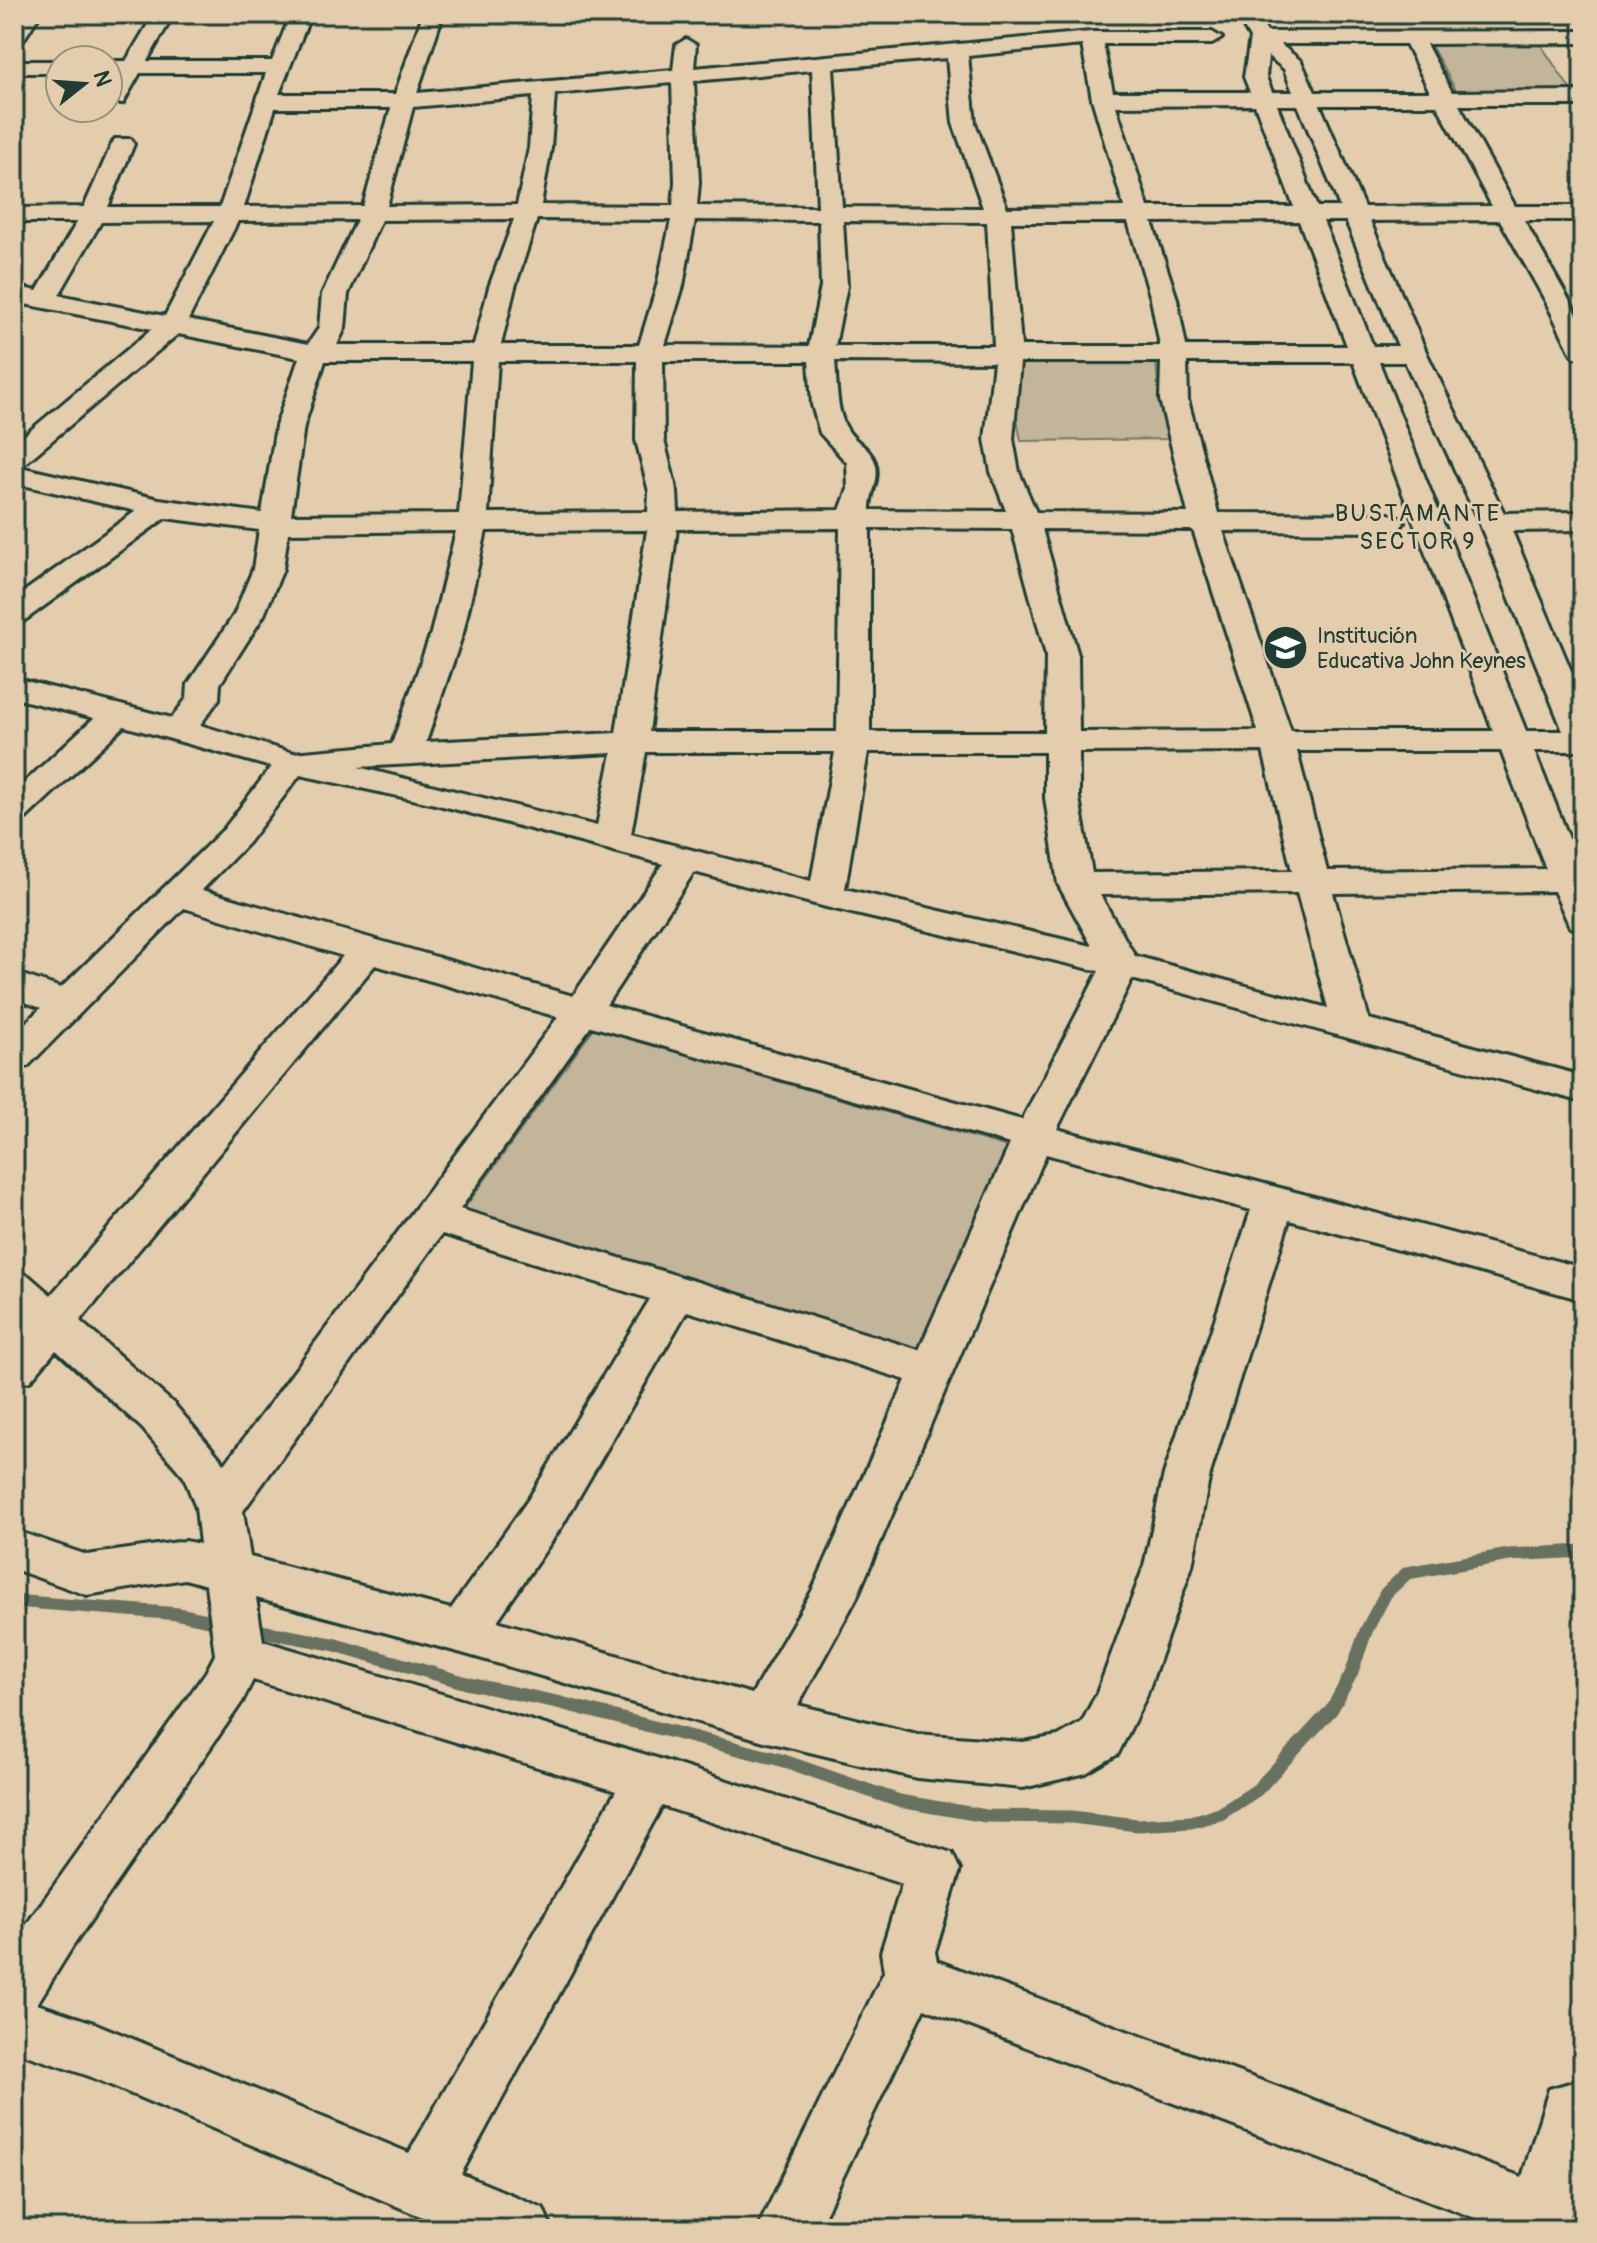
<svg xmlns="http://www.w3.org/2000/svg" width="1597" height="2243" viewBox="0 0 1597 2243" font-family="Pangolin,sans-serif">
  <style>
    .green { fill: #c3b59a; stroke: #717967; stroke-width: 2 }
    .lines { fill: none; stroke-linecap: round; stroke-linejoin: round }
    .stream { stroke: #667160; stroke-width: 13 }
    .minor-casing { stroke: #1f3d34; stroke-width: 6 }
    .minor { fill: #e3cdad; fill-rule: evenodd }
    .labels { text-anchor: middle; stroke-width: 6; stroke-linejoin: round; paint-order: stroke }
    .far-poi-label { font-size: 22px; fill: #1f3d34; stroke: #e3cdad; text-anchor: start }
    .far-neighbourhood-label { font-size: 24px; letter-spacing: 2px; fill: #1f3d34; stroke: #e3cdad }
  </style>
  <rect width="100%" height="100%" fill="#e3cdad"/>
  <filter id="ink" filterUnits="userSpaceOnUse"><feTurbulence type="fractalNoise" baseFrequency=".0125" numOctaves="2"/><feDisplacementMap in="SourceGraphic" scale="16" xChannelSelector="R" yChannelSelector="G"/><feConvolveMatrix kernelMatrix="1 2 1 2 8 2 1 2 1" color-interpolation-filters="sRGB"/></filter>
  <g filter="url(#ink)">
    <g class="green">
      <path d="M1429,42h110l33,50h-115z"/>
      <path d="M1014,358l142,1 3,41 13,39 -151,2 -7,-39z"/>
      <path d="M594,1028l414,119 -87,202 -457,-140z"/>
    </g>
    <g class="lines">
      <g class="stream">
        <path d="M14,1601l165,13 44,9"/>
        <path d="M250,1629l82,15 138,40 87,18 224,58 118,41 87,15 86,1 65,8 54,-3 29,-8 37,-24 75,-81 19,-35 15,-43 20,-38 21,-20 102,-18 74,-4"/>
      </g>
      <defs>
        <g id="minor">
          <path d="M20,14h20l-19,30 -7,2v-23z"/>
          <path d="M154,14h20l-27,47h125l19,-47h20l-32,80h116l28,-80h20l-26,79 256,-23 3,-25 10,-6 10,6 -2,23 397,-36h121l10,6 -10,6h-109l10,48h137l-6,-15 6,-39 -14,-24h20l11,18 316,-1v12l-157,1 26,48 131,-1v14h-124l56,101h68v14h-59l59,105v34l-9,-2 -4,-6 -25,-51 -45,-80 -130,1 57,133 77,159 79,-1v18l-71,1 71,168v52h-49l49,122v57l-13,-3 -16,-36 -221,2 36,126 214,57v26l-451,-123 -75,150 526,139v32l-294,-80 -79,254 -18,92 -46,131 -28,57 -32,19 -63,15 -106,-10 -153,-37 -302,-88 -206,-55 7,43 387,115 302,97 8,17 -25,82 2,9 585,216 27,-88 34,-10v87l-16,63h-63l-580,-221 -106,221h-61l127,-257 -3,-20 21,-68 -240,-78 -201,368 82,34 9,21h-101l-362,-153 -75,-25v-109l192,-270 9,-17 -9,-70 -21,-6 -98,16 -73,-26v-39l73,25 98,-14 15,3 -4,-36 -12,-31 -42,-49 -86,-78 -26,31 -16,5v-47l13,-15 -13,-12v-41l15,5 22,19 292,-339 -159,-48 -156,158 -14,4v-36l27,-26 -27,-10v-26l47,16 163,-159 47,-62 -147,-41 -98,92 -12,3v-29l80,-74 -80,-20v-20l158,40 15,-20 1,-14 46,-69 19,-46 6,-39 -94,-12 -140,102 -11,2v-23l122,-88 -122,-28v-39l138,-115 -138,-27v-16l23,5 40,-69h-63v-14l70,-1 28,-63 3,-5h16l3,5 -26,63h112l46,-134h-126l-17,30h-15v-12l11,-18h-11v-12h18zM1280,44h126l24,48h-115l-14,-31zM1082,45l10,54 32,108 -117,1 -32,-85 -7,-67zM1268,56l16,13 9,23h-21l-6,-15zM947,58l6,65 30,85 -141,-1 -9,-139zM812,70l6,137 -121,-1 2,-24 -5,-101zM672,83l3,99 -2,24 -132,-1 10,-57 4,-54zM533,96l-4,52 -12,57 -130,1 26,-99zM1255,105l39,102h-146l-32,-101zM1277,105h21l42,102h-23zM1320,105h117l55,101 -128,1zM275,108h116l-28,98 -119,1zM514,219l-25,68 -15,58h-137l8,-17 3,-34 33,-74zM537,219l134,1 -14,66 -18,59h-138l14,-58zM357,220l-35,74 -3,34 -11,16 -120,-24 50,-99zM695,220l124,1 2,65 -12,60 -144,-1 18,-59zM214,221l-49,95 -106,-21 42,-73zM843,221l144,1 7,124h-159l12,-60zM1299,221l48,125h-161l-9,-47 -25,-77zM1323,221h23l52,125h-25zM1011,222h117l23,77 9,47h-139zM178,334l121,24 -23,68 -14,87 -103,-14 -143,-33 8,-2zM325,361h147l-13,153 -168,1 13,-89zM498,361h139l-1,79 13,52 -1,20 -160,1zM663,361h146l3,44 8,28 27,30 1,26 -8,21 -162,2 -1,-20 -13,-52zM835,361l159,1 -9,77 6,33 15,39 -136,-1c-1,-16 11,-30 5,-48 -6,-16 -21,-20 -28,-33 -11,-18 -10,-47 -12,-68zM1020,362h141l-1,38 28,113 -152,-1 -17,-40 -6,-33zM1187,362h166l140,369h-202l-68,-200 166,1 10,-3 5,-6 -5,-6 -10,-3 -171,-1 -30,-113zM1379,362h26l74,160 84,209h-37zM840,528l-3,204h-188l28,-203zM870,528l142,1 34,126 -1,77h-175zM1042,529l151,1 65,201 -179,1 -1,-77zM647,530l-31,203 -190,9 37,-109 23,-102zM456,531l-25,102 -39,111 -99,9 -93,-28 19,-26 1,-15 44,-69 19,-46 5,-36zM1263,751l29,120 -200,2 -13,-75v-46zM1297,751h204l45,118 -219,2zM646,752h189l-24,129 -180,-47zM868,752h177v46l13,86 34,62 -247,-57zM612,753l-15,73 -239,-59zM300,775l135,29 228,60 -90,132 -371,-106 46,-47zM694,872l132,35 273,64 -77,149 -416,-115zM1297,893l31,115 -193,-52 -35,-61zM375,965l183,52 -333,447 -51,-60 -94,-83zM591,1026l419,118 -91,206 -459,-141zM1046,1154l205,56 -87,264 -20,92 -47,127 -15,29 -24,14 -35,6 -106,-8 -119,-29 58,-106zM442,1234l208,65 -122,201 -77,109 -201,-52 -7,-46zM687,1311l219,69 -94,211 -60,103 -255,-73 65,-95zM253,1680l363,111 -207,362 -315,-130 -57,-19 36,-58 169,-244z"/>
          <rect x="14" y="61" width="46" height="12"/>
        </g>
      </defs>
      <use href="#minor" class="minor-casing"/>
      <use href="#minor" class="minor"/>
    </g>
  </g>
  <defs>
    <symbol id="school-disc" viewBox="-11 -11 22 22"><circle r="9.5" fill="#1f3d34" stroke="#e3cdad"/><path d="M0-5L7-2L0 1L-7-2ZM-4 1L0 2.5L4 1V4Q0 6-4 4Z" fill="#fff"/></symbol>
  </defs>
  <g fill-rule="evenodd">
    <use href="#school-disc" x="1260" y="622" width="51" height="51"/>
  </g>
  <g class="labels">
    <g class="far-poi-label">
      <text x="1317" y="643">Institución<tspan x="1317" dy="25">Educativa John Keynes</tspan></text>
    </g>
    <g class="far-neighbourhood-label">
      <text x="1418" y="521">BUSTAMANTE<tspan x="1418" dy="28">SECTOR 9</tspan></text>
    </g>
  </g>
  <rect width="1597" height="2243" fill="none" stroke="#e3cdad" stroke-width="48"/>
  <rect x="24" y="24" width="1549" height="2195" fill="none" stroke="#1f3d34" stroke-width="3" filter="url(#ink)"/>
  <g transform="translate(84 84) rotate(73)"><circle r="38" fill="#e3cdad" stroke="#95937d" stroke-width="2"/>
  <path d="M0-6L14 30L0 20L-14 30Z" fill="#1f3d34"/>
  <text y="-12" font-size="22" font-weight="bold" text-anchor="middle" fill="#1f3d34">N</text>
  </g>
</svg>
